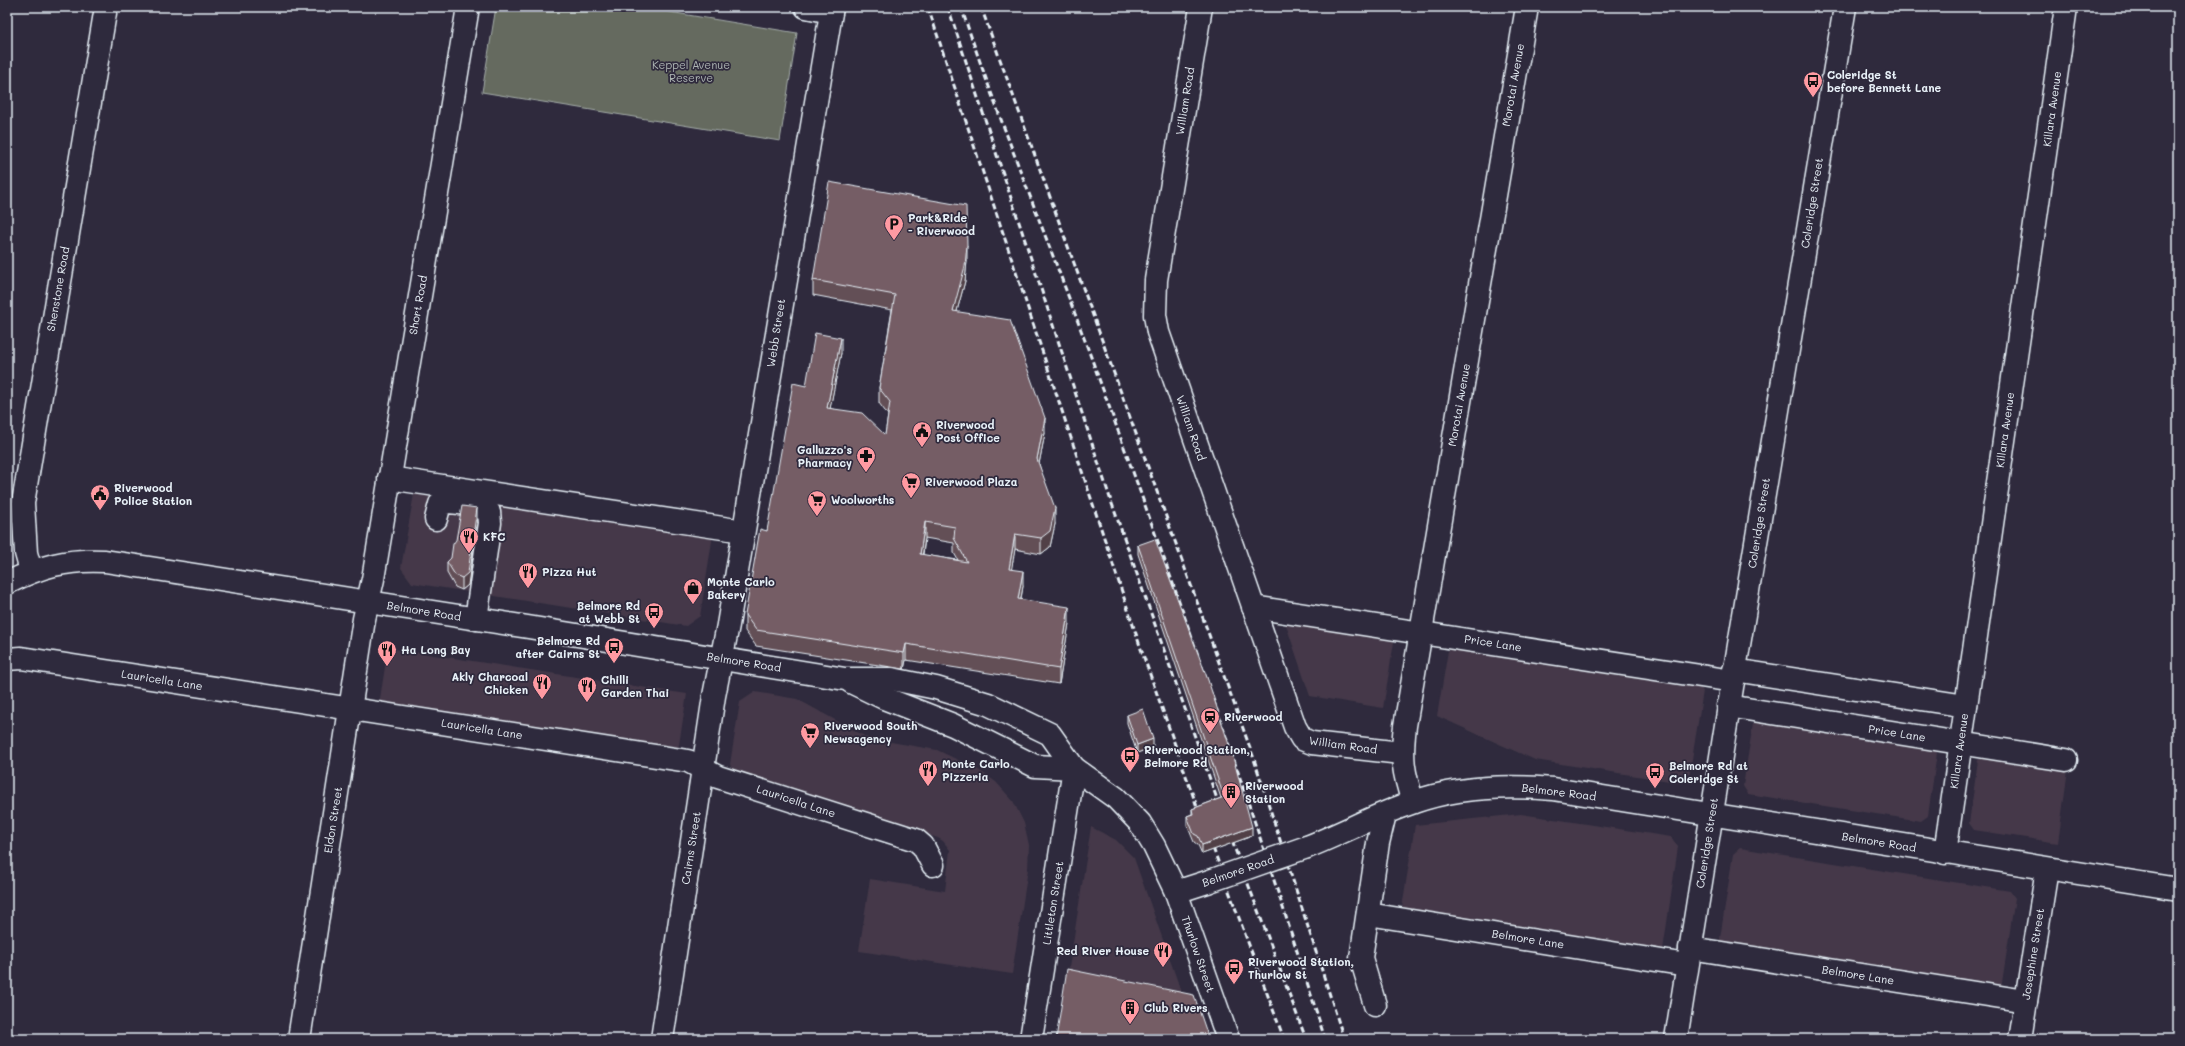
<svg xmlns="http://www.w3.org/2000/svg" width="2185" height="1046" viewBox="0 0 2185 1046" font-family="Mali,sans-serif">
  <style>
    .built { fill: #443949 }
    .green { fill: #656b5e; stroke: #a6aeab }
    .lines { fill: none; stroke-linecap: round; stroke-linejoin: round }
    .minor-casing { stroke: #e8f1f8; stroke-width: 25 }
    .major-casing { stroke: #e8f1f8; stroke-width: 25 }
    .minor { stroke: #2f2a3d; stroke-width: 22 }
    .major { stroke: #2f2a3d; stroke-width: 22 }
    .rail { stroke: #e8f1f8; stroke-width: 3; stroke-dasharray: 6 3; stroke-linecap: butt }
    .major-bridge-casing { stroke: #e8f1f8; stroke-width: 25; stroke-linecap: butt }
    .major-bridge { stroke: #2f2a3d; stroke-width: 22 }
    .wall { fill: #645057; stroke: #e8f1f8; fill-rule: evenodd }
    .shaded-wall { fill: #514147; stroke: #e8f1f8 }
    .building { fill: #745d65; stroke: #e8f1f8; fill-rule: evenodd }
    .labels { text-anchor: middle; stroke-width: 3.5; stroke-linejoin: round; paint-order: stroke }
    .park-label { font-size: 11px; fill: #adb5b3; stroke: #2f2a3d }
    .poi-label { font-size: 11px; font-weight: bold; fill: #e8f1f8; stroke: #2f2a3d; text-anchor: start }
    .street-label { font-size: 11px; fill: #e8f1f8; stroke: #2f2a3d }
  </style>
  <rect width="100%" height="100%" fill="#2f2a3d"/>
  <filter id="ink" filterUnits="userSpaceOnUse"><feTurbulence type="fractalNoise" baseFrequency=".025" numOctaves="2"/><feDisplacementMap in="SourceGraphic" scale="8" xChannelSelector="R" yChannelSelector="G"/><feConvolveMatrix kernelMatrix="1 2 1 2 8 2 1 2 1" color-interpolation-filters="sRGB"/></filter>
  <g filter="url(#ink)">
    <g class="built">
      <path d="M415,488l298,47 -13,81 -14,10 -274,-43 -11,-15z"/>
      <path d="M1284,619l104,17 6,6 -11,66 -73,-12z"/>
      <path d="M1455,646l243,39 5,6 -14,87 -7,5 -147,-23 -98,-44 11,-65z"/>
      <path d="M388,648l299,46 -9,57 -299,-46z"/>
      <path d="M755,692l42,7 71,39 69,12 40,19 19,13 17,19 11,22 5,22 -1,24 -16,105 -153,-23 11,-72 75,12 5,-41 -7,-9 -5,-3 -205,-66 -3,-8 10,-62z"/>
      <path d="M1761,719l171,28 5,6 -9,63 -7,5 -173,-27 -5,-8 10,-62z"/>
      <path d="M1984,756l84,13 -10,74 -84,-13 -5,-7 9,-63z"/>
      <path d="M1521,814l150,23 7,10 -15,103 -262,-36 14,-89z"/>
      <path d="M1091,827l25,13 18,18 64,181h-140z"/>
      <path d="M1740,848l270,43 5,7 -14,91 -282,-44 14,-91z"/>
    </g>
    <path class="green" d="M496,7h143l158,26 -17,108 -298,-49z"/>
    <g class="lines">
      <defs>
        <g id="minor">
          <path d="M806,7l25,5"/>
          <path d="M1201,7l-45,273 -1,35 3,17 137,395 7,12 10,4 89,10"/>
          <path d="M389,478l354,53"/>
          <path d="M436,519l4,-15c8,-5 43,2 49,8l1,11 -14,96"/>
          <path d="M31,571l-5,-18 -3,-50 83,-496"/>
          <path d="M1253,607l480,74"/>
          <path d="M7,659l14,-1 667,103 30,16 198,63 7,6 10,19"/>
          <path d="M1734,670l232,36"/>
          <path d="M1728,706l338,54"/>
          <path d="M1413,802c-10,-30 -12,-45 -8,-76l122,-719"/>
          <path d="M1945,853l121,-846"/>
          <path d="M1176,892l52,147"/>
          <path d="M1368,914l319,51"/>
          <path d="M1690,948l336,53"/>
          <path d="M1375,1005l-14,-47 17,-115 7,-29"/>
          <path d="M299,1039l65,-420 9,-40 95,-572"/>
          <path d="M662,1039l52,-343 14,-71 104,-618"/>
          <path d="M1031,1039l43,-271"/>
          <path d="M1676,1039l57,-358 112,-674"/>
          <path d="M2020,1039l27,-170"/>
        </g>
        <g id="major">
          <path d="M7,583c35,-17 59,-24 98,-22l423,66 317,52h47l44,9 52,16 62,30 24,34 42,30 24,25 14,23 22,46 31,-10"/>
          <path d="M851,682l33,16 69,27 82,41 39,2"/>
          <path d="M1307,847c36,-14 70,-33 107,-45 44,-16 92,-17 139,-13l625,100"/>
        </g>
      </defs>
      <use href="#minor" class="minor-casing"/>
      <use href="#major" class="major-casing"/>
      <use href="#minor" class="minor"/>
      <use href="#major" class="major"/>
      <g class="rail">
        <path d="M928,7l213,642 60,169"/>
        <path d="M948,7l163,494 110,309"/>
        <path d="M961,7c41,122 90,240 134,361 82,222 159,445 230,671"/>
        <path d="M981,7l272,749 91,283"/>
        <path d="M1229,833l77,206"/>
        <path d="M1210,840l74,199"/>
      </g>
      <defs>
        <path id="major-bridge" d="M1207,882l100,-35"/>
      </defs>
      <use href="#major-bridge" class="major-bridge-casing"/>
      <use href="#major-bridge" class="major-bridge"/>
    </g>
    <g class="wall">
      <path d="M967,261l-2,20 -8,30 88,122 -6,31 16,60 -5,23 -9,7 -26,-5 -4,20 12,17 -2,13 48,24 -10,61 -153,-24 -2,9 -148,-23 -11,-15v-16l22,-84 39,-145 35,-33 -11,55 55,27 3,-20 -9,-12v-15l13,-78 -79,-15v-15zM925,538l29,5v10l4,7 -35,-5z"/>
      <path d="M477,520l-9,65 -6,5 -7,-3 -8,-14v-11l4,-4z"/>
      <path d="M1138,545l114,291 -50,18 -4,-9 -4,-3 -7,-17v-9l5,-2v-5l29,-11 -83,-244z"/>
      <path d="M1127,715l26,32 -16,6 -10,-30z"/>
    </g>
    <g class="shaded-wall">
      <path d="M967,245v16l-2,20 -12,45v-15z"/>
      <path d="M841,338v15l-14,71v-16z"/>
      <path d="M1045,418v15l-8,41v-15z"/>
      <path d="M477,508v12l-9,65 -6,5v-12z"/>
      <path d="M1055,508v16l-5,23 -9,7v-16z"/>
      <path d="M925,522v16l-5,32v-16z"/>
      <path d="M1015,534v15l-6,35v-15z"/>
      <path d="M1023,571v15l-5,29v-16z"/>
      <path d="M1069,607v16l-10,61v-15z"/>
      <path d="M906,644v16l-2,9v-16z"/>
      <path d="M1153,739v8l-16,6v-8z"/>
      <path d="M1252,827v9l-50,18v-9z"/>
    </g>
    <g class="building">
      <path d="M829,182l137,24 1,39 -2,21 -12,45 57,9 35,98 -8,41 18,49 -5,23 -9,7 -26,-4 -6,35 14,2 -5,28 51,8 -10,62 -153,-25 -2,9 -148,-23 -11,-15 15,-86 7,2 26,-148 13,3 9,-53 26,5 -14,70 35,5 23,22 5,-33 -11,-14 16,-93 -82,-15zM925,522l30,5 -1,11 13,24 -47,-8z"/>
      <path d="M462,506l15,2 -9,65 -6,5 -7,-3 -8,-13 4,-4 2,-14 3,-4z"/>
      <path d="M1155,539l53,141 25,77 19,70 -50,18 -4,-9 -4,-2 -7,-18 6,-2 -1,-5 32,-12 -86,-252z"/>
      <path d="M1143,709l10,30 -16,6 -10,-30z"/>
      <path d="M1067,969l127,26 15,44h-153z"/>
    </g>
  </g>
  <defs>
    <symbol id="bus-pin" viewBox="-11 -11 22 30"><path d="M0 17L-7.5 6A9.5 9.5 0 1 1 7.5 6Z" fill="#ff9aa2" stroke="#2f2a3d"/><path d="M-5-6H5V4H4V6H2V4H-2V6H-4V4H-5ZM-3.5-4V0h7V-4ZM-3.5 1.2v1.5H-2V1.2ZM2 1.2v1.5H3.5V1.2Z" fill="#111"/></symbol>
    <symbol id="parking-pin" viewBox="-11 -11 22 30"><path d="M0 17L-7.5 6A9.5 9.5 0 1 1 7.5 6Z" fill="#ff9aa2" stroke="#2f2a3d"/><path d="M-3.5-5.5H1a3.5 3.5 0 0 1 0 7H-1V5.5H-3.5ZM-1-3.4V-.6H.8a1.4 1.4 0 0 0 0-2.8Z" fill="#111"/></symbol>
    <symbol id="civic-pin" viewBox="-11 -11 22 30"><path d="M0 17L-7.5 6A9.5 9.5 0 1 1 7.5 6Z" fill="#ff9aa2" stroke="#2f2a3d"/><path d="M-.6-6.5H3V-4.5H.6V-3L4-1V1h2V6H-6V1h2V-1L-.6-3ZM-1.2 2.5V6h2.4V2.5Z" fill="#111"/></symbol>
    <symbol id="pharmacy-pin" viewBox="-11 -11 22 30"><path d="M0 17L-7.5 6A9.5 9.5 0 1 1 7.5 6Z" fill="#ff9aa2" stroke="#2f2a3d"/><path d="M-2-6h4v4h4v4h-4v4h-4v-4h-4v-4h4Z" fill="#111"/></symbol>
    <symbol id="supermarket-pin" viewBox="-11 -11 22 30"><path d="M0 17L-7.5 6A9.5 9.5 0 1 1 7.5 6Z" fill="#ff9aa2" stroke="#2f2a3d"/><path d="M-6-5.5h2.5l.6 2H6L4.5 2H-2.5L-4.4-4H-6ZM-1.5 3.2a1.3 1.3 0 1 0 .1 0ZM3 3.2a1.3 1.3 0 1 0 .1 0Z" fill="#111"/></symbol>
    <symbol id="restaurant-pin" viewBox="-11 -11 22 30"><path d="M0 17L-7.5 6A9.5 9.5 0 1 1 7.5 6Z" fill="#ff9aa2" stroke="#2f2a3d"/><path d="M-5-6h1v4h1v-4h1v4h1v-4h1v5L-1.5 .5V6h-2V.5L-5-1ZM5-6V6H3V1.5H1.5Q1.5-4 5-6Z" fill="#111"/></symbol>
    <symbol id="shop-pin" viewBox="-11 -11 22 30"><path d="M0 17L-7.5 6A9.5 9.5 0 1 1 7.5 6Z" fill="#ff9aa2" stroke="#2f2a3d"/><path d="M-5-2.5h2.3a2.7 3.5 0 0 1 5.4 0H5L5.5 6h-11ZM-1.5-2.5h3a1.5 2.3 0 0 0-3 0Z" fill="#111"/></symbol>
    <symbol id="station-pin" viewBox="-11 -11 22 30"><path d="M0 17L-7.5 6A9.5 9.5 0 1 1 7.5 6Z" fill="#ff9aa2" stroke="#2f2a3d"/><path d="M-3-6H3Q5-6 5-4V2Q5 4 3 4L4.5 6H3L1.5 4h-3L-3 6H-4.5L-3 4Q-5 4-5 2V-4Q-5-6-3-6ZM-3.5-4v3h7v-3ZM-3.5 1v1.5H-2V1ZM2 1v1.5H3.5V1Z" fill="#111"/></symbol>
    <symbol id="building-pin" viewBox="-11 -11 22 30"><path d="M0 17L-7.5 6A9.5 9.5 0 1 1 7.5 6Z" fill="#ff9aa2" stroke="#2f2a3d"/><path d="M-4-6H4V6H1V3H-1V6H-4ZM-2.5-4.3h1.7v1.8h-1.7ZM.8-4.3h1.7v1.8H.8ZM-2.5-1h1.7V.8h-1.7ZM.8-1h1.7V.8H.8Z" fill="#111"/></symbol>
  </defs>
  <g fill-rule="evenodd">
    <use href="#bus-pin" x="1802" y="70" width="22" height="30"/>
    <use href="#parking-pin" x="883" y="213" width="22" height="30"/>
    <use href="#civic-pin" x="911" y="420" width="22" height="30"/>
    <use href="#pharmacy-pin" x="855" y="445" width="22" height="30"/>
    <use href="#supermarket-pin" x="900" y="471" width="22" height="30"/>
    <use href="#civic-pin" x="89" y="483" width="22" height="30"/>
    <use href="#supermarket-pin" x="806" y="489" width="22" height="30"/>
    <use href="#restaurant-pin" x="458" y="526" width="22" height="30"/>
    <use href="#restaurant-pin" x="517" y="561" width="22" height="30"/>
    <use href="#shop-pin" x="682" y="577" width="22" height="30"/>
    <use href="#bus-pin" x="643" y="601" width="22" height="30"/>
    <use href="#bus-pin" x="603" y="636" width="22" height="30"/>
    <use href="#restaurant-pin" x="376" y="639" width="22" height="30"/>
    <use href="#restaurant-pin" x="531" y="672" width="22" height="30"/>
    <use href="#restaurant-pin" x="576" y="675" width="22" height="30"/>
    <use href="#station-pin" x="1199" y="706" width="22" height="30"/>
    <use href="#supermarket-pin" x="799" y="721" width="22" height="30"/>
    <use href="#bus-pin" x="1119" y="745" width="22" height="30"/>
    <use href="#restaurant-pin" x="917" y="759" width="22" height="30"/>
    <use href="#bus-pin" x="1644" y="761" width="22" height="30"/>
    <use href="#building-pin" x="1220" y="781" width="22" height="30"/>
    <use href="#restaurant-pin" x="1152" y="940" width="22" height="30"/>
    <use href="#bus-pin" x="1223" y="957" width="22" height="30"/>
    <use href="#building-pin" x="1119" y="997" width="22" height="30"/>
  </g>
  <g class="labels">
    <g class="park-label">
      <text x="691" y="69">Keppel Avenue<tspan x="691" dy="13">Reserve</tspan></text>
    </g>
    <g class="poi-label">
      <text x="1827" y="79">Coleridge St<tspan x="1827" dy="13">before Bennett Lane</tspan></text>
      <text x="908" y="222">Park&amp;Ride<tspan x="908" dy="13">- Riverwood</tspan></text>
      <text x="936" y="429">Riverwood<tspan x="936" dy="13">Post Office</tspan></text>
      <text x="852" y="454" text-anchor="end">Galluzzo's<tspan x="852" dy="13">Pharmacy</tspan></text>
      <text x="925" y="486">Riverwood Plaza</text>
      <text x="114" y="492">Riverwood<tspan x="114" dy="13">Police Station</tspan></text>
      <text x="831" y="504">Woolworths</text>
      <text x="483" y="541">KFC</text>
      <text x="542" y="576">Pizza Hut</text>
      <text x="707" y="586">Monte Carlo<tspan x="707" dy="13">Bakery</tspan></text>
      <text x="640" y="610" text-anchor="end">Belmore Rd<tspan x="640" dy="13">at Webb St</tspan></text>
      <text x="600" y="645" text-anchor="end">Belmore Rd<tspan x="600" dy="13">after Cairns St</tspan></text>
      <text x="401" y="654">Ha Long Bay</text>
      <text x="528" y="681" text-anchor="end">Akly Charcoal<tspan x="528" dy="13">Chicken</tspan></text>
      <text x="601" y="684">Chilli<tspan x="601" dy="13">Garden Thai</tspan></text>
      <text x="1224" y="721">Riverwood</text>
      <text x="824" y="730">Riverwood South<tspan x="824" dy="13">Newsagency</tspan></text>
      <text x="1144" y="754">Riverwood Station,<tspan x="1144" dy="13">Belmore Rd</tspan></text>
      <text x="942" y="768">Monte Carlo<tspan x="942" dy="13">Pizzeria</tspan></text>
      <text x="1669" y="770">Belmore Rd at<tspan x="1669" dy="13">Coleridge St</tspan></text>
      <text x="1245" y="790">Riverwood<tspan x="1245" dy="13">Station</tspan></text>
      <text x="1149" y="955" text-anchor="end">Red River House</text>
      <text x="1248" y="966">Riverwood Station,<tspan x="1248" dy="13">Thurlow St</tspan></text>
      <text x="1144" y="1012">Club Rivers</text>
    </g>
    <g class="street-label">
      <text transform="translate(1513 85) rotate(-80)" y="4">Morotai Avenue</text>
      <text transform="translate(1185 101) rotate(-81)" y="4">William Road</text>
      <text transform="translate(2052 109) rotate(-82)" y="4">Killara Avenue</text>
      <text transform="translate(1812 203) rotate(-81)" y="4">Coleridge Street</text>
      <text transform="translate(58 289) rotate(-80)" y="4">Shenstone Road</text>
      <text transform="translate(418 305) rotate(-80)" y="4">Short Road</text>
      <text transform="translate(776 333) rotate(-81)" y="4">Webb Street</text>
      <text transform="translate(1459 405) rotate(-80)" y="4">Morotai Avenue</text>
      <text transform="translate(1191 428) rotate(71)" y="4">William Road</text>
      <text transform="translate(2005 430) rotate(-82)" y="4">Killara Avenue</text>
      <text transform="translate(1759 523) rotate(-81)" y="4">Coleridge Street</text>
      <text transform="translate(424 611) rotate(9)" y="4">Belmore Road</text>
      <text transform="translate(1493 643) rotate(9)" y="4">Price Lane</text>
      <text transform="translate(744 662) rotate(9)" y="4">Belmore Road</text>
      <text transform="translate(162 680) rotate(9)" y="4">Lauricella Lane</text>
      <text transform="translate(482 729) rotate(9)" y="4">Lauricella Lane</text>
      <text transform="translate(1897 733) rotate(9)" y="4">Price Lane</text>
      <text transform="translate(1343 745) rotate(8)" y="4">William Road</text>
      <text transform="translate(1959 751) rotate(-82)" y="4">Killara Avenue</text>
      <text transform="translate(1559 792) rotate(7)" y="4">Belmore Road</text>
      <text transform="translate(796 801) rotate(18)" y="4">Lauricella Lane</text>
      <text transform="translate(333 820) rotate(-81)" y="4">Eldon Street</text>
      <text transform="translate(1879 842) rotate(9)" y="4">Belmore Road</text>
      <text transform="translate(1707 843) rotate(-81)" y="4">Coleridge Street</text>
      <text transform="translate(691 848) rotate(-81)" y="4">Cairns Street</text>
      <text transform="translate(1238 871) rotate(-19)" y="4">Belmore Road</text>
      <text transform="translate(1053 903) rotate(-81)" y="4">Littleton Street</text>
      <text transform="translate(1528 939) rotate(9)" y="4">Belmore Lane</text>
      <text transform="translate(1198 954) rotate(71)" y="4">Thurlow Street</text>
      <text transform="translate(2033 954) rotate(-81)" y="4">Josephine Street</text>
      <text transform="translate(1858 975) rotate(9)" y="4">Belmore Lane</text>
    </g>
  </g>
  <rect width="2185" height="1046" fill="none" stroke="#2f2a3d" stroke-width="24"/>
  <rect x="12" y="12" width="2161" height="1022" fill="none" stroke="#e8f1f8" stroke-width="1.5" filter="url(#ink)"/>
</svg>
